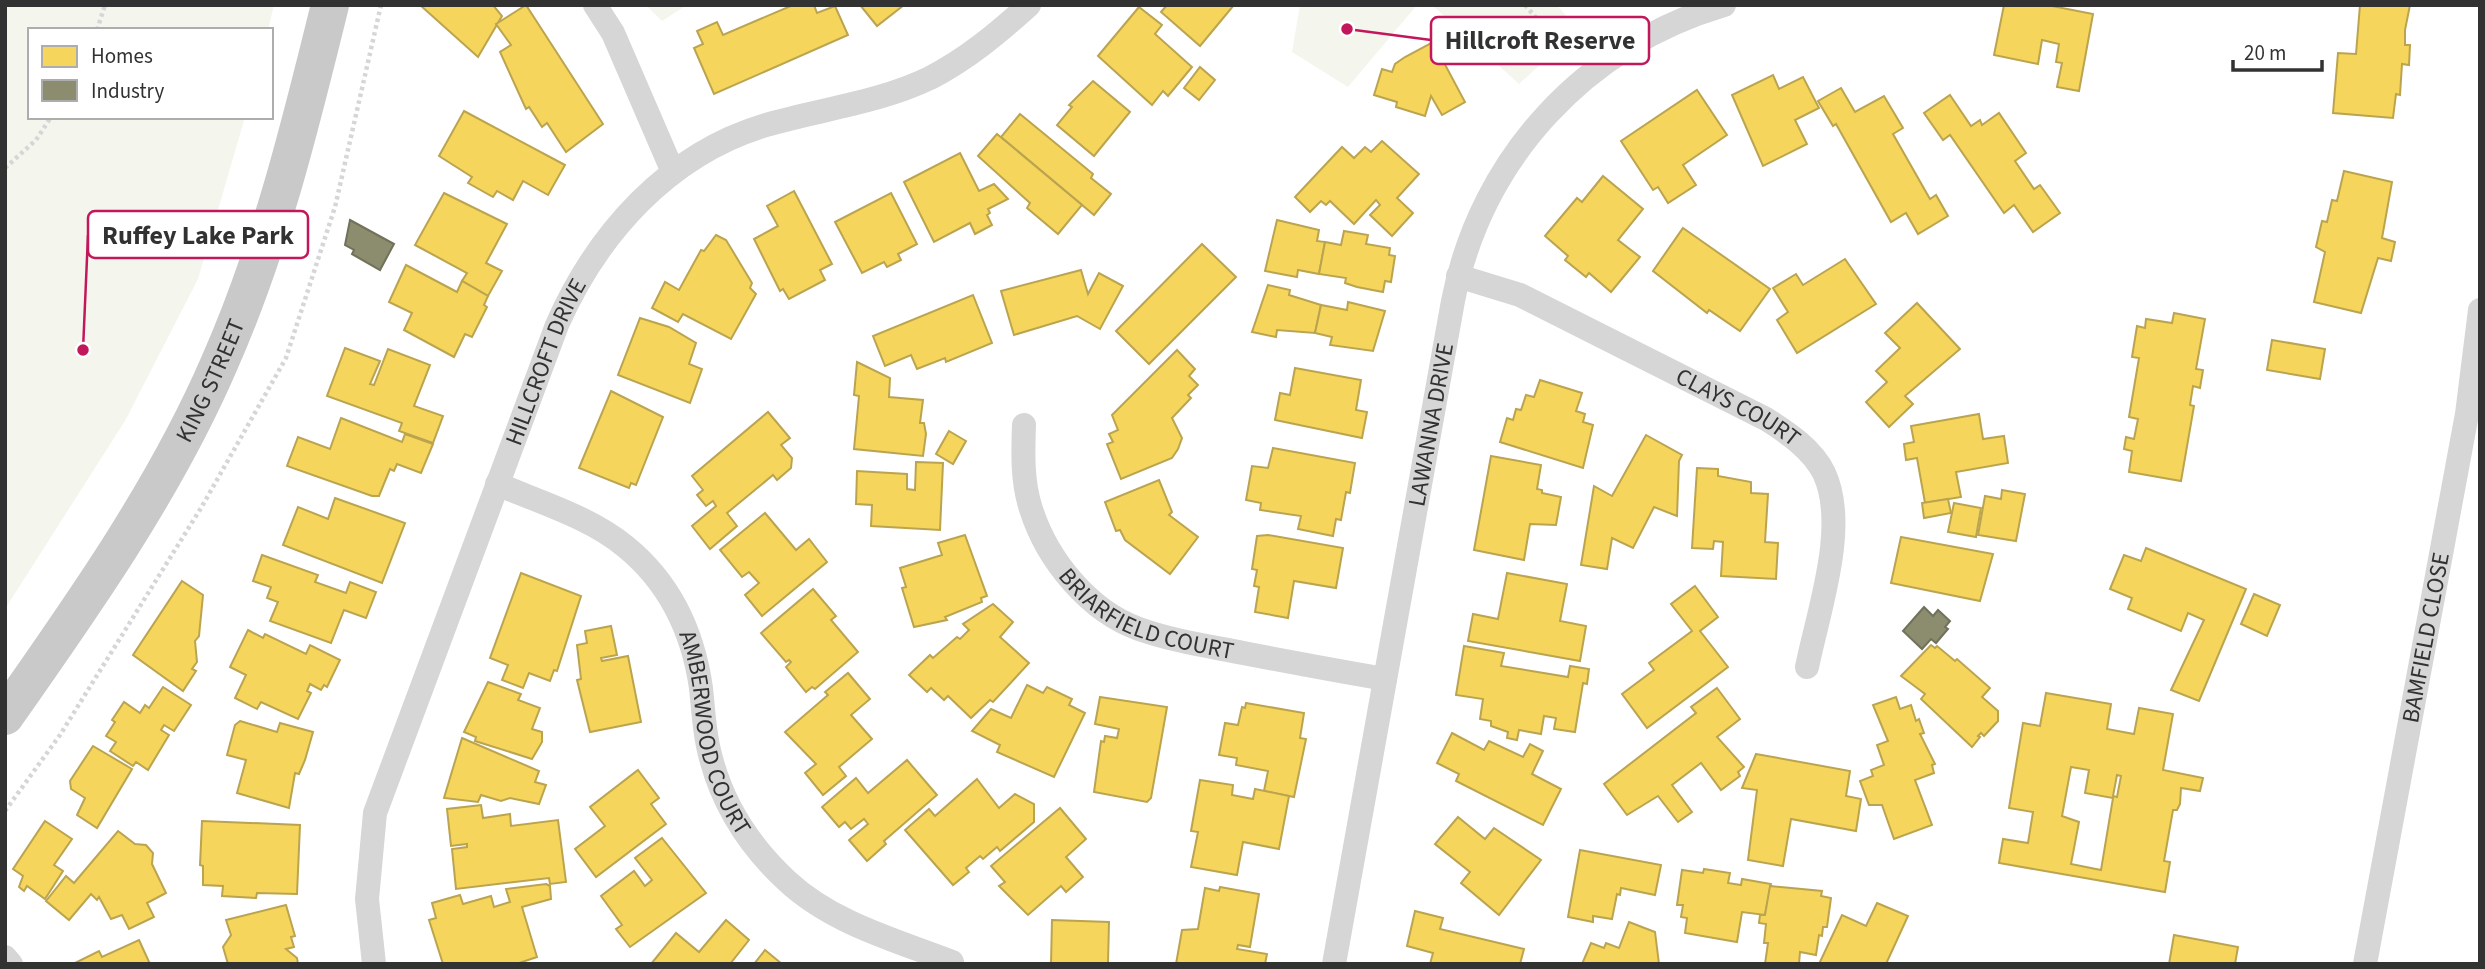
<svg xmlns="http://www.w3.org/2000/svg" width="2485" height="969" viewBox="0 0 2485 969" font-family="'Source Sans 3',sans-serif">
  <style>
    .green { fill: #f4f6ed }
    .homes { fill: #f6d55c; stroke: #bba44f; stroke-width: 2; fill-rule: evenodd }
    .industry { fill: #8c8c6e; stroke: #71715c; stroke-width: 2 }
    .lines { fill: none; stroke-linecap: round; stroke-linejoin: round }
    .path { stroke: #d6d6d6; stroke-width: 4.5; stroke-dasharray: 3.5 3.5; stroke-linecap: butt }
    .street { stroke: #d6d6d6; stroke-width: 24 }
    .primary { stroke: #c9c9c9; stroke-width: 38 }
    .labels { text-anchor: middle; stroke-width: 7; stroke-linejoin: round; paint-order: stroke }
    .street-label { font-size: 24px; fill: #323232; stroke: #fff }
    .leader { fill: none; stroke: #c2185b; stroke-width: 2.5 }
    .callout-dot { fill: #c2185b; stroke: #fff; stroke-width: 2.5 }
    .callout { fill: #fff; stroke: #c2185b; stroke-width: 2.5 }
    .callout-label { font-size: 26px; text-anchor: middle; font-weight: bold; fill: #323232 }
  </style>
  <rect width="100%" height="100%" fill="#fff"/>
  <g class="green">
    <path d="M5,5h269l-6,25h-238v87h215l-47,162 -73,142 -120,188z"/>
    <path d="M646,5h41l-25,16z"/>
    <path d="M1300,5h117l-69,82 -56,-35z"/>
    <path d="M1432,5h125l21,25 -59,54z"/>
  </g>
  <g class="homes">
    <path d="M420,5h73l9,11 -24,41z"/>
    <path d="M526,5l77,119 -37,28 -19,-29 -5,4 -13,-20 -3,2 -26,-57 11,-7 -15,-21z"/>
    <path d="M793,5h21l3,8 18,-7 13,29 -134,59 -20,-46 9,-4 -6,-13 20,-9 6,13z"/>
    <path d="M860,5h44l-27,21z"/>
    <path d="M1167,5h67l-34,41 -39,-34z"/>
    <path d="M2004,5h43l46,9 -14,77 -22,-4 5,-24 -6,-1 3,-18 -17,-4 -4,24 -44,-9z"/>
    <path d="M2360,5h50l-5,25v15h5l-1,20 -7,-1 -2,31 -4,-1 -3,24 -60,-5 5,-60 18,1z"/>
    <path d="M1139,7l23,18 -7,9 37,33 -24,29 -5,-5 -11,14 -54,-49z"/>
    <path d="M1433,42l32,60 -23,13 -11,-19 -6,20 -29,-9 1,-5 -23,-7 8,-26 10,3 3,-8 10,-7z"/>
    <path d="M1200,67l15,13 -16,20 -15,-12z"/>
    <path d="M1773,75l6,14 24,-12 16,31 -24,12 12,24 -44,22 -31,-71z"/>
    <path d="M1093,81l37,31 -36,44 -37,-31 15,-18 -3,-2z"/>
    <path d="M1841,88l14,24 29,-16 19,32 -10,6 37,65 6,-4 12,21 -30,18 -12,-21 -15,9 -55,-98 -3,2 -15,-25z"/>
    <path d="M1697,90l30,45 -44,30 13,20 -28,18 -10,-16 -5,3 -32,-49z"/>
    <path d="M1950,95l21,31 9,-6 2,5 17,-12 27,40 -11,8 19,28 6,-4 20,28 -27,19 -19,-27 -10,8 -54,-78 -7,5 -19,-27z"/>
    <path d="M464,111l101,54 -17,30 -25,-14 -10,19 -16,-9 -4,6 -25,-14 4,-6 -33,-21z"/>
    <path d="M1020,114l73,60 -2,4 20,16 -17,21 -93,-78z"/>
    <path d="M997,134l85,71 -24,29 -31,-26 3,-5 -52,-47z"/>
    <path d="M1382,141l37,33 -22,24 16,15 -21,23 -22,-21 10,-10 -4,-5 -22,24 -24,-23 -4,4 -5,-4 -11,11 -15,-15 47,-50 12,11 11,-11 6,5z"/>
    <path d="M960,153l19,38 15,-7 14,15 -20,10 2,4 -3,2 5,10 -17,9 -5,-11 -36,19 -30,-60z"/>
    <path d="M2344,171l48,11 -10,56 13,4 -4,19 -13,-3 -17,55 -47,-11 11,-50 -9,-5 6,-26 5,1 5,-22 5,1z"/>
    <path d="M1603,176l40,33 -25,31 22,17 -29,35 -22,-19 -3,4 -21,-17 3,-4 -23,-20 32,-38 5,4z"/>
    <path d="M794,191l38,73 -12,6 5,10 -36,19 -6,-10 -3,2 -26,-52 24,-13 -11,-20z"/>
    <path d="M444,193l63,31 -21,39 16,8 -14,25 -26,-15 5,-8 -52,-28z"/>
    <path d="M891,193l26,51 -19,10 3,6 -14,7 -3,-5 -22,11 -27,-51z"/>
    <path d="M1277,220l42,10 -2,11 8,1 -6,32 -21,-4 -1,7 -32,-6z"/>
    <path d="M1683,228l87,61 -30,42 -31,-21 -2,3 -54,-42z"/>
    <path d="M1344,231l24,4 -2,9 24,4 -1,7 6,1 -4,26 -6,-1 -2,11 -26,-5 -12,-4 1,-5 -27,-4 6,-32 16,3z"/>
    <path d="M716,235l10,5 26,43 -2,5 6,6 -25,45 -48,-25 -5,8 -26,-14 13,-26 14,8 22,-40 3,1z"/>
    <path d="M1202,244l34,33 -87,87 -33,-33z"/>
    <path d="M1845,259l31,45 -79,49 -20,-33 11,-8 -15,-24 23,-14 7,11z"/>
    <path d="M406,265l51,27 5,-11 26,15 -4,9 3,2 -15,30 -7,-3 -11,23 -50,-27 8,-17 -23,-11z"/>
    <path d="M1081,270l7,24 11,-21 24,13 -23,43 -23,-13 -63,19 -13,-44z"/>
    <path d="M1268,285l22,5 -1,5 32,10 -6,28 -38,-3 -1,7 -24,-5z"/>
    <path d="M973,295l19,48 -46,19 -1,-4 -28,11 -6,-14 -26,11 -12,-30z"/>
    <path d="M1348,302l37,9 -12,40 -43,-6 2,-8 -17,-4 6,-28 26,5z"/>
    <path d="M1917,303l43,46 -55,47 8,8 -24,23 -23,-25 21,-20 -11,-11 24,-23 -15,-15z"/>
    <path d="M2174,313l31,6 -9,50 7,1 -3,18 -7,-2 -3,19 4,1 -13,75 -52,-9 3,-21 -8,-2 2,-12 8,2 4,-20 -9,-2 10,-59 -7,-1 5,-31 8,2 1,-9 26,4z"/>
    <path d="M640,318l29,9 27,16 -7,21 13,5 -12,34 -72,-28z"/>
    <path d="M2272,340l53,9 -5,30 -53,-9z"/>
    <path d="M345,348l35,13 -10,23 4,1 14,-36 42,16 -16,41 29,10 -10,27 -34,-12 3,-8 -75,-27z"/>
    <path d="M1177,350l18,19 -6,7 9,9 -10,10 3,3 -19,20 10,20 -4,11 -6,9 -51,21 -14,-35 6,-2 -4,-8 9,-4 -6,-15z"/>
    <path d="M857,362l33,16 -1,19 34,3 -3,23h4l2,11 -3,22 -69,-7 5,-53 -5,-1z"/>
    <path d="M1295,368l66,12 -5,30 11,2 -5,26 -87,-18 5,-27 10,2z"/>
    <path d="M1540,380l42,13 -6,18 9,3 -2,8 10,3 -10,43 -83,-26 7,-24 6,2 3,-11 5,1 5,-15 8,2z"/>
    <path d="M611,391l52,26 -27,68 -5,-2 -2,5 -50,-20z"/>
    <path d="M768,412l22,26 -9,7 11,13 -1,10 -14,12 -4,-5 -46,38 10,13 -27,23 -18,-23 24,-20 -3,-5 -7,5 -9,-11 6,-5 -11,-14z"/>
    <path d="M1979,414l4,25 21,-3 4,27 -52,9 5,25 -36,6 -8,-45 -11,2 -2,-16 10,-2 -3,-16z"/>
    <path d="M341,418l61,24 3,-8 28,10 -12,29 -24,-9 -3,7 -4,-2 -11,27h-7l-85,-30 11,-29 32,12z"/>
    <path d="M949,431l17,10 -13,23 -17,-10z"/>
    <path d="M1646,435l36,20 -3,6 -2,55 -23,-9 -21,41 -21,-10 -5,31 -26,-4 13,-79 18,10z"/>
    <path d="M1273,448l82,15 -5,30 -4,-1 -5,28 -5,-1 -3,17 -35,-7 3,-13 -41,-6 1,-7 -15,-3 6,-34 16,2z"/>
    <path d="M1491,456l50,9 -4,24 5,1v3l19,4 -5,28 -26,-1 -6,36 -50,-10z"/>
    <path d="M916,462l27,1 -3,67 -69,-4 1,-21 -16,-1 1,-33 50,3v15l8,1z"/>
    <path d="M1697,468l21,1v7l33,6v11l17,1 -3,48 13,1 -2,36 -55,-3 2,-34 -9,-1 -1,8 -21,-1z"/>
    <path d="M1159,480l13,32 -3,3 29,22 -28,37 -45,-34 -5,-10 -4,1 -11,-29z"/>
    <path d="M2002,490l23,4 -9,47 -38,-6 7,-39 16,3z"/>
    <path d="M335,498l70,25 -23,60 -99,-38 15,-38 30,12z"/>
    <path d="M1948,499l3,14 -27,5 -2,-15z"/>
    <path d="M1954,503l27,5 -5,29 -28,-5z"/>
    <path d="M765,513l31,37 13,-11 18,23 -65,54 -17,-21 14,-12 -10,-11 -7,5 -22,-27z"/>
    <path d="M965,535l22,61 -6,2 1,4 -37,15 2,3 -33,7 -12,-39 4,-1 -6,-19 42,-13 -4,-12z"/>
    <path d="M1268,535l75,13 -7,40 -42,-7 -6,37 -33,-6 4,-25 -5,-1 3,-16 -5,-1 5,-33z"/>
    <path d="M1901,537l92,17 -13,47 -89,-18z"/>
    <path d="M2146,548l100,41 -47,112 -28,-11 33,-70 -16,-7 -7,18 -53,-22 4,-11 -22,-9 14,-34 17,6z"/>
    <path d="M262,555l56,20 -3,7 31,11 4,-11 26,10 -10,26 -22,-8 -13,33 -61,-22 8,-19 -11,-4 4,-11 -18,-6z"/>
    <path d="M521,573l60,23 -24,75 -3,-1 -4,11 -21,-8 -6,15 -21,-8 6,-15 -18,-7z"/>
    <path d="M1507,573l60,11 -7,37 26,5 -6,35 -112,-20 5,-27 25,5z"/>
    <path d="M182,581l21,14 -4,41 -4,5 2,21 -5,7 4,2 -13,20 -50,-36z"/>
    <path d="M1695,586l23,31 -18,14 28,36 -81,61 -25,-34 32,-24 -5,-7 43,-32 -21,-27z"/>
    <path d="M813,589l23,27 -5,4 27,32 -43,37 -3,-2 -6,5 -20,-25 5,-5 -2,-2 -3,2 -25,-29z"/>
    <path d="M2254,594l26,11 -13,31 -26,-12z"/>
    <path d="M993,604l20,18 -13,15 29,26 -36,39 -3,-2 -19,18 -23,-22 -4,4 -13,-12 -4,4 -18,-17 21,-20 3,3 24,-21 3,2 9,-9 -6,-6z"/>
    <path d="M611,626l6,29 -16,3 1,3 26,-5 13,66 -51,10 -13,-52 4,-1 -4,-34 10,-2 -2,-12z"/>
    <path d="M248,630l15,8 2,-4 41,20 4,-9 30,15 -13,27 -3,-2 -3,5 -11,-6 -3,7 4,2 -13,26 -37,-17 -4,7 -22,-11 11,-23 -16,-8z"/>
    <path d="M1931,645l4,3 2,-2 18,15 2,-2 33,29 -8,9 16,14v10l-14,15 -3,-3 -3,3 2,1 -8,10 -51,-48 4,-5 -24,-18z"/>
    <path d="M1464,646l40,7 -3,13 67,11 2,-11 19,3 -2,15 -4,-1 -8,49 -21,-3 2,-11 -12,-2 -3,18 -22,-4 -2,10 -10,-2 1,-6 -17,-6v-5l-11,-2 3,-20 -27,-4z"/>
    <path d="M848,673l22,26 -19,16 21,24 -33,28 7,9 -23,19 -18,-22 11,-9 -31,-32 43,-37 -3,-3z"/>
    <path d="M488,682l33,12 -3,6 22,8 -8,21 10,3v10l-10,17 -57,-18 1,-4 -12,-5z"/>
    <path d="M1027,685l16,8 4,-6 25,12 -3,6 16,8 -31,64 -57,-25 3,-7 -28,-14 19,-22 20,9z"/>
    <path d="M163,687l28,18 -17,26 -10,-6 -3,5 8,5 -21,35 -12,-8 -3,4 -23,-15 6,-9 -10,-6 9,-14 -3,-2 12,-18 16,11 5,-8 4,3z"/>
    <path d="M1717,688l23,31 -23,18 27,30 -6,5 2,4 -19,14 -20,-27 -29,22 20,27 -14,10 -20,-26 -31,19 -23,-31 92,-71 -5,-6z"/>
    <path d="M2046,693l65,11 -4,25 27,5 5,-26 34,6 -10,56 40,8 -3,13 -19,-3 -1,16 -3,6h-4l-9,51 6,1 -5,30 -166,-29 4,-24 25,4 5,-31 -24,-4 14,-85 17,3zM2071,767l18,3 -4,23 28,5 -12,72 -30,-6 8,-42 -17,-6zM2117,775l4,1 -4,21 -4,-1z"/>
    <path d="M1100,697l67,10 -16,91 -4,4 -53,-10 7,-51 3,1 1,-6 12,2 2,-9 -24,-5z"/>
    <path d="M1896,697l4,12 11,-4 5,16 3,-2 5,14 -4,1 15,30 -3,1 2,8 -19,7 17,45 -38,14 -12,-34h-13l-9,-24 13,-5 -2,-6 13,-5 -7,-20 11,-4 -15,-36z"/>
    <path d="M1246,703l58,10 -4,25 6,1 -12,58 -30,-6 4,-20 -32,-6 1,-7 -18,-3 6,-32 13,2 4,-18 3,1z"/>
    <path d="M240,721l37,11 3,-9 33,9 -8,28 -6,14 -4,-1 -6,35 -52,-15 9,-33 -19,-5 8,-30z"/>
    <path d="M1452,733l32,17 5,-9 34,16 7,-13 13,7 -11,23 29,15 -18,36 -87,-44 3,-7 -22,-11z"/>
    <path d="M462,738l77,33 -4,11 11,3 -7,19 -29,-6 -9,3 -20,-6 -3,7 -34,-4z"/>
    <path d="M93,746l39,23 -35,59 -20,-13 8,-17 -14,-9 -1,-8z"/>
    <path d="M1756,754l94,17 -4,25 15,3 -5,32 -65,-12 -8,47 -35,-6 9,-70 -15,-2z"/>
    <path d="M907,760l30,35 -53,46 2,3 -19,17 -18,-21 19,-16 -4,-5 -13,10 -6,-7 -6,5 -17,-20 34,-29 12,15z"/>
    <path d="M638,770l21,28 -8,6 15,20 -70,53 -21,-28 30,-23 -15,-19z"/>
    <path d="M977,779l22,29 16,-14 19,10v18l-34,29 -3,-4 -14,12 -3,-3 -14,12 3,4 -16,13 -48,-55 24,-21 6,7z"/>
    <path d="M1200,780l33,5 -1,10 21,4 2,-10 34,7 -10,53 -36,-7 -6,33 -46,-8 7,-35 -7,-1z"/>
    <path d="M481,805l2,13 27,-4 1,12 47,-6 8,62 -16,2 -1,-6 -93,11 -4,-40 15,-2v-3l-16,2 -4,-37z"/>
    <path d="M1060,808l26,31 -20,18 17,20 -17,15 -5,-6 -33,29 -29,-29 6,-4 -14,-16z"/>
    <path d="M1458,817l27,22 9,-11 47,32 -42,55 -38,-32 9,-11 -35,-28z"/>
    <path d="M45,821l27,18 -18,26 9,6 -18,28 -18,-13 -3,5 -5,-4 4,-11 -10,-7z"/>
    <path d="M202,821l98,4 -3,69 -40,-1 -1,5 -34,-2 1,-10 -20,-1v-19l-3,-1z"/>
    <path d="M118,831l17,13 11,1 7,8 -1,11 14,29 -19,10 7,14 -25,12 -7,-14 -11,4 -12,-22 -2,3 -6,-6 -22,26 -23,-19 20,-25 8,7z"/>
    <path d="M662,838l44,55 -76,54 -14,-18 6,-4 -21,-29 33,-25 11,15 7,-6 -17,-22z"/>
    <path d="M1580,850l81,15 -6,30 -34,-7 -1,7 -3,-1 -5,25 -19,-3v6l-25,-5z"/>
    <path d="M1704,869l26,4 -2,10 13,2 1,-6 29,5 -6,31 -23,-3 -5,30 -52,-9 2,-15 -6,-1 2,-12h-6l5,-35 21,3z"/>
    <path d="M546,884l4,2 1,13 -29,8 15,50 -21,7h-73l-14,-44 7,-2 -4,-15 28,-8 3,9 28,-8 3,11 16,-5 -4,-13z"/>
    <path d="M1770,886l52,5 -1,5 10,2 -4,29h-4l-1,9 -3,-1 -3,20 -16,-3 -1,12h-34l3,-21h-4l2,-19 -7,-1 1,-8h5z"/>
    <path d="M1220,887l39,7 -9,53 -12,-2 -1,4 30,5 -2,10h-89l6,-34 16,-1 7,-41 14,3z"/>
    <path d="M1877,903l31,13 -22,48h-67l23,-49 24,11z"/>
    <path d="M286,905l9,31 -4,1 3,10 -8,2 11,9 1,6h-70l-5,-17 8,-12 -5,-15z"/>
    <path d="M1415,911l28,7 -3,11 84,20 -4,15h-90l3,-11 -26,-7z"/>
    <path d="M726,920l23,20 -19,24h-79l25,-31 23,19z"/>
    <path d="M1052,920l57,2 -1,41 -57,1z"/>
    <path d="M1629,922l26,10 4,32h-77l9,-21 13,5 2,-5 13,5z"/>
    <path d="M2174,935l64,12 -3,17h-66z"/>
    <path d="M139,940l11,24h-77l26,-13 3,6z"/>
    <path d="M765,950l17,14h-28z"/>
  </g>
  <g class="industry">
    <path d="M350,220l44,24 -14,26 -28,-16 2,-4 -9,-5z"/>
    <path d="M1924,607l9,9 5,-6 12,11 -5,6 3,2 -12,14 -5,-4 -9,10 -19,-18z"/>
  </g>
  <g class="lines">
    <g class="path">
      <path d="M1525,5l38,44"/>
      <path d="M97,30l8,-25"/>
      <path d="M5,168l31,-28 15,-23"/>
      <path d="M5,811l55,-76 141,-227 85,-150 49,-151 46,-202"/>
    </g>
    <g class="street">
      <path d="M595,5l18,28 60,139"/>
      <path id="s1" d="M1458,276l62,19 246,124c22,14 46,30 58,54 25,53 -6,139 -17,194"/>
      <path id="s2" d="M1024,425c-1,28 -2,57 7,84 16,51 58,102 108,120 34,12 69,17 104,24 47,9 95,18 142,26"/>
      <path id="s3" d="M497,484c42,18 93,33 129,63 44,36 67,85 75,141 2,19 3,39 7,58 11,52 39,98 79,135 45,42 108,59 165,81"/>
      <path d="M5,957l6,7"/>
      <path id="s4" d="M374,964l-7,-65 8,-86 182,-488c40,-91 111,-171 209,-200 55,-16 112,-22 164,-47 37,-19 68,-45 99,-73"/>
      <path id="s5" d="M1334,964l119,-663c28,-143 132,-255 271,-296"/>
      <path id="s6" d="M2365,964l102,-550 13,-104"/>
    </g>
    <path class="primary" id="s7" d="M5,716c78,-111 160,-227 214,-352 51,-115 81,-237 111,-359"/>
  </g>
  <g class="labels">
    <g class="street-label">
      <text dy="8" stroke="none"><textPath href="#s4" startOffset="634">HILLCROFT DRIVE</textPath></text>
      <text dy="8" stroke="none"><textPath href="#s7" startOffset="394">KING STREET</textPath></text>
      <text dy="8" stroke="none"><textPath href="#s1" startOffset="310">CLAYS COURT</textPath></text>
      <text dy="8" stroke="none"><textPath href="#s5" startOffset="548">LAWANNA DRIVE</textPath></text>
      <text dy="8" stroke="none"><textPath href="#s2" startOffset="252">BRIARFIELD COURT</textPath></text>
      <text dy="8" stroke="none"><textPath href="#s6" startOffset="332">BAMFIELD CLOSE</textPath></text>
      <text dy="8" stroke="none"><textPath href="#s3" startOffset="355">AMBERWOOD COURT</textPath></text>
    </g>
  </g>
  <path class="leader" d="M1347 29L1431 40M83 350L88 235"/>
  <g class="callout-dot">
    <circle cx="1347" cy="29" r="7"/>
    <circle cx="83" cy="350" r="7"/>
  </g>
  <g class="callout">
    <rect x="1431" y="17" width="218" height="47" rx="7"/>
    <rect x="88" y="211" width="220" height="47" rx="7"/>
  </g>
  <g class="callout-label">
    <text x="1540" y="49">Hillcroft Reserve</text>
    <text x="198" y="244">Ruffey Lake Park</text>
  </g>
  <rect width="2485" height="969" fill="none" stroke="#323232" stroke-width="14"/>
  <rect x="28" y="28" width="245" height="91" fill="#ffffff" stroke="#adadad" stroke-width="2"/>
  <rect x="42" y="46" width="35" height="21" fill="#f6d55c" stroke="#adadad" stroke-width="2"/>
  <text x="91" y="63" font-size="21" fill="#323232">Homes</text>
  <rect x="42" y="80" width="35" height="21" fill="#8c8c6e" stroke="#adadad" stroke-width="2"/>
  <text x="91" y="98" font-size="21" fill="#323232">Industry</text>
  <path d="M2233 60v10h89v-10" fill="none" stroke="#323232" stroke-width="3.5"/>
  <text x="2244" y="60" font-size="21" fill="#323232" stroke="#ffffff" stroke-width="5" paint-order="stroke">20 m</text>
</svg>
